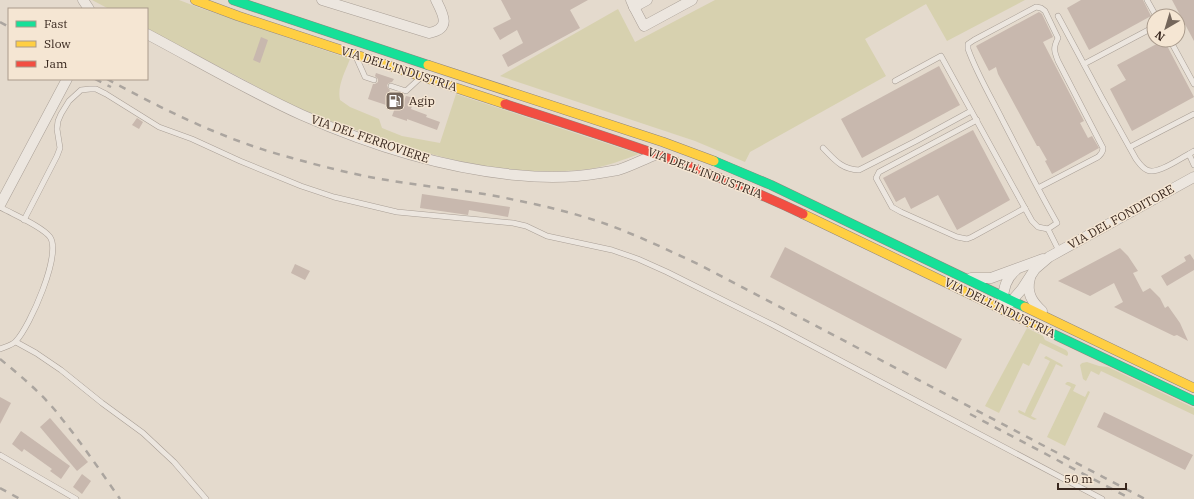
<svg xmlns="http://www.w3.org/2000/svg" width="1194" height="499" viewBox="0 0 1194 499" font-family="'IBM Plex Serif',serif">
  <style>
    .green { fill: #d7d1af }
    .building { fill: #c8b8ae }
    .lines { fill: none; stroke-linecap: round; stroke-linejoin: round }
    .lane-casing { stroke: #a99f96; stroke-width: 6 }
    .street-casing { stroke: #a99f96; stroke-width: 11 }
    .fast-casing { stroke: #8f857d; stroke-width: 10 }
    .slow-casing { stroke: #8f857d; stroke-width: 10 }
    .jam-casing { stroke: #8f857d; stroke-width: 10 }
    .lane { stroke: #ece6df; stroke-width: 5 }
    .street { stroke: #ece6df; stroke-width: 10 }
    .fast { stroke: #16e098; stroke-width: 9 }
    .slow { stroke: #ffcf43; stroke-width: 9 }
    .jam { stroke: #f24e42; stroke-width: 9 }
    .rail { stroke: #aba59f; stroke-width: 2.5; stroke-dasharray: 7 7; stroke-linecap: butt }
    .labels { text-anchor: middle; stroke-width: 3; stroke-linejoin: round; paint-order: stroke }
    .street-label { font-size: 12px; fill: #38271e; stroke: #f5e6d3 }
    .poi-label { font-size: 12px; fill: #38271e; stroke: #f5e6d3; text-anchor: start }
  </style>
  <rect width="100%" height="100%" fill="#e4dacd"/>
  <g class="green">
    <path d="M92,0h87l21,8 150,51c-5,13 -13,27 -10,41l10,7 29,12 3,9 20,8 38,7 16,-49 183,60c-16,6 -32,12 -49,15 -75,9 -149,-9 -220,-34 -24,-8 -49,-17 -73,-28 -19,-8 -38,-19 -56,-29 -32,-16 -63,-33 -94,-49v-20h-38z"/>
    <path d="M715,0h310l-78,41 -21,-37 -61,35 21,37 -136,76 -5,10 -50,-21 -195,-65 118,-67 17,33z"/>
    <path d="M1027,328l16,8 2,4 21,10c2,2 3,4 1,6l-27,-13 -11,23 -6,-3 -24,50 -14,-7z"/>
    <path d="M1046,356l15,8 2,2 -1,1 -6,-3 -25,52 6,3 -3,1 -15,-7 -1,-2 1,-1 6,3 1,-3 24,-49 -6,-3z"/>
    <path d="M1087,362l12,4 9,1 86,41v7l-93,-44 -2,4 -8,-4 -5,10 -3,-2 -3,-14 2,-2z"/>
    <path d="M1067,382h2l7,3 -3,6 12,6 3,-6 2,1 -25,54 -18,-9 24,-50 -6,-3z"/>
  </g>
  <g class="building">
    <path d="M501,0h87l-18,10 10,18 -72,39 -6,-12 21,-12 -6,-13 -17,10 -7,-12 18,-9z"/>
    <path d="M1081,0h62l8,16 -62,34 -22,-42z"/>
    <path d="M1172,0h22v41z"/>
    <path d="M1039,12l3,2 11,23 -10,5 41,79 -4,2 8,15 4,-2 7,12 -47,26 -7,-13 2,-1 -8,-14h-2l-39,-72 -2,-7 -7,4 -13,-25z"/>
    <path d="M261,37l7,3 -8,23 -7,-3z"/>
    <path d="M1164,40l30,57 -62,34 -22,-42 16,-9 -9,-15z"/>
    <path d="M939,66l21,39 -98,53 -21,-39z"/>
    <path d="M376,73l18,6 -2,3 -3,1 -2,2 1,3 2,2 -2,5 16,6 2,-5 9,2 -4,11 16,6 -1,2 14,5 -3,8 -30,-11v2l-15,-5 3,-8 -27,-9 5,-15h2l3,-2v-3l-3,-3z"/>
    <path d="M137,118l6,4 -4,7 -7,-4z"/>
    <path d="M973,130l37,70 -53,30 -19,-35 -27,14 -6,-12 -9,5 -13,-24z"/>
    <path d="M422,194l88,13 -2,10 -39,-7 -1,5 -48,-7z"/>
    <path d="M785,247l177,92 -16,30 -176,-92z"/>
    <path d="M1120,248l8,8 10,15 -5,2 10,19 7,-4 10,10 5,10 3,-2 12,17 8,18 -11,-6 -3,1 -60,-29 9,-5 -9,-19 -24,13 -32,-15z"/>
    <path d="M1190,254l4,6v10l-27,16 -6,-10 25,-15 -2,-4z"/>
    <path d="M295,264l15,7 -5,9 -14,-7z"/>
    <path d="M0,397l11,6 -11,21z"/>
    <path d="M1104,412l89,43 -8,15 -88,-43z"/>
    <path d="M50,418l38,44 -11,9 -37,-44z"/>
    <path d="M21,431l49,35 -9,13 -11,-8 2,-2 -28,-20 -2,3 -10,-8z"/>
    <path d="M82,474l9,7 -9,13 -9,-7z"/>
  </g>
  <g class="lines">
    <defs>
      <g id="lane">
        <path d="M1147,0l9,16"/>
        <path d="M1058,16l44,82 34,61c3,4 6,9 11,11 10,5 32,-11 42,-16l5,11"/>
        <path d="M1170,40l24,44"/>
        <path d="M357,59l8,18 9,3"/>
        <path d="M1084,64l70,-37"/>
        <path d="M895,81l46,-25 91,165 6,6 10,2 9,-6c-19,-33 -36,-68 -54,-102 -12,-24 -26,-47 -35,-72v-5l6,-4 62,-33 5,1 4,3 13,27c-5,10 -4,13 0,23l45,87c0,5 -2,6 -5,9l-60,31"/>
        <path d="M391,86l15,5 13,-12"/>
        <path d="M977,120l-98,52 -3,6 16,29 9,5 56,25 10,2 5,-2 53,-29"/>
        <path d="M1130,147l64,-33"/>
        <path d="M823,148c12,12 18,21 36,22l57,-29 55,-30"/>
        <path d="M1189,154l5,-3"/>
        <path d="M0,207c12,7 42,19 50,30 12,17 -20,89 -34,104 -3,4 -11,6 -16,8"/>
        <path d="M24,220l33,-64 3,-8 -3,-19 1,-8 3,-7 8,-13 12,-11 9,-1h6l10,5 53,33 33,12 48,22 61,25 33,11 63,15 116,11 13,3 21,10 65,14 26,9 29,13 106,53 329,174"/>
        <path d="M1048,229l11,22"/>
        <path d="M16,342l20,11 25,17 41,33 41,30 31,29 32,37"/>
        <path d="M0,455l76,44"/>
      </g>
      <g id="street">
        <path d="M83,0l6,9"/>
        <path d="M322,0l107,33c23,-4 14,-19 7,-33"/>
        <path d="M631,0l3,7 13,-7"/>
        <path d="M634,7l10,19 48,-26"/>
        <path d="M147,34c51,27 102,57 155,81 68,30 140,53 214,60 28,3 56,3 84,-2 6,-1 12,-2 18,-3 13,-4 26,-11 39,-16"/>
        <path d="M0,205l67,-126"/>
        <path d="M971,278h20l52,-19"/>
        <path d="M1030,278c-4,15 2,24 12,33"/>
        <path d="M1003,301c0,-13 3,-23 13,-31"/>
        <path d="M1009,304l13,-15 13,-20 14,-12 145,-80"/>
      </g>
      <g id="fast">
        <path d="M233,0l195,65"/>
        <path d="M714,161l57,24 254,122"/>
        <path d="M1049,332l145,69"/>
      </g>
      <g id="slow">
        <path d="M195,0l43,16 267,88"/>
        <path d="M428,65l235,77 51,19"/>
        <path d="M803,214l246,118"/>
        <path d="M1025,307l169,81"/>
      </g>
      <path id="jam" d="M505,104c101,33 202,64 298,110"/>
    </defs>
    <use href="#lane" class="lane-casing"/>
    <use href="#street" class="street-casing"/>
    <use href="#fast" class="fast-casing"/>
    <use href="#slow" class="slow-casing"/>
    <use href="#jam" class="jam-casing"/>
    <use href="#lane" class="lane"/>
    <use href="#street" class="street"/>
    <use href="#fast" class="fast"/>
    <use href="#slow" class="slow"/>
    <use href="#jam" class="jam"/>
    <g class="rail">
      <path d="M0,22l9,5"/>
      <path d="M95,79l16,8"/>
      <path d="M107,79c59,32 120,62 185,79 29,8 59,16 89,21 44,8 90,11 134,21 31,6 62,14 91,24 33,12 64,27 96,42l443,233"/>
      <path d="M0,359c22,18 45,37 62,60 21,26 39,53 58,80"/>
      <path d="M970,414l161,85"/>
      <path d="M0,488l20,11"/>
    </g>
  </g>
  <defs>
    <symbol id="fuel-square" viewBox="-11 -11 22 22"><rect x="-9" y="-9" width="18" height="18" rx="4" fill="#74665b" stroke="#f5e6d3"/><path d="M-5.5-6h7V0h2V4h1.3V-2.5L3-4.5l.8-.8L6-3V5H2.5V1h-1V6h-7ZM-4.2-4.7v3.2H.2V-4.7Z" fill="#fff"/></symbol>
  </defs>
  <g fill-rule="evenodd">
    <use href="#fuel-square" x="384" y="90" width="22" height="22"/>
  </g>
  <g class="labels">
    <g class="street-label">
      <text transform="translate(399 69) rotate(18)" y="4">VIA DELL'INDUSTRIA</text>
      <text transform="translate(370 139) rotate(19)" y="4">VIA DEL FERROVIERE</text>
      <text transform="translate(705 173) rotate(21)" y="4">VIA DELL'INDUSTRIA</text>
      <text transform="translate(1121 217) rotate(-29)" y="4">VIA DEL FONDITORE</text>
      <text transform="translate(1000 308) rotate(26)" y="4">VIA DELL'INDUSTRIA</text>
    </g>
    <g class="poi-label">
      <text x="409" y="105">Agip</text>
    </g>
  </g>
  <rect x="8" y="8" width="140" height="72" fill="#f5e6d3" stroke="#a99a8b"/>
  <rect x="16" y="21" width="20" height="6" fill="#16e098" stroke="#a99a8b"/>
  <text x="44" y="28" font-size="12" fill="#38271e">Fast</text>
  <rect x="16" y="41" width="20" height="6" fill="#ffcf43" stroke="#a99a8b"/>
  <text x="44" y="48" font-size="12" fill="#38271e">Slow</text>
  <rect x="16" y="61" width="20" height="6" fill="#f24e42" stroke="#a99a8b"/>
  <text x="44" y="68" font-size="12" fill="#38271e">Jam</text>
  <g transform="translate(1166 28) rotate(218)"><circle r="19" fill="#f5e6d3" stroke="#a99a8b"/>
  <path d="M0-3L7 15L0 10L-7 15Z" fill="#74665b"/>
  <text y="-6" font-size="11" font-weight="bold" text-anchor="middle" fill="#38271e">N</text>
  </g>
  <path d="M1058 483v6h68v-6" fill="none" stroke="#38271e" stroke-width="2"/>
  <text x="1064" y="483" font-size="12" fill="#38271e" stroke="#f5e6d3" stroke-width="3" paint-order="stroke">50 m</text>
</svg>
